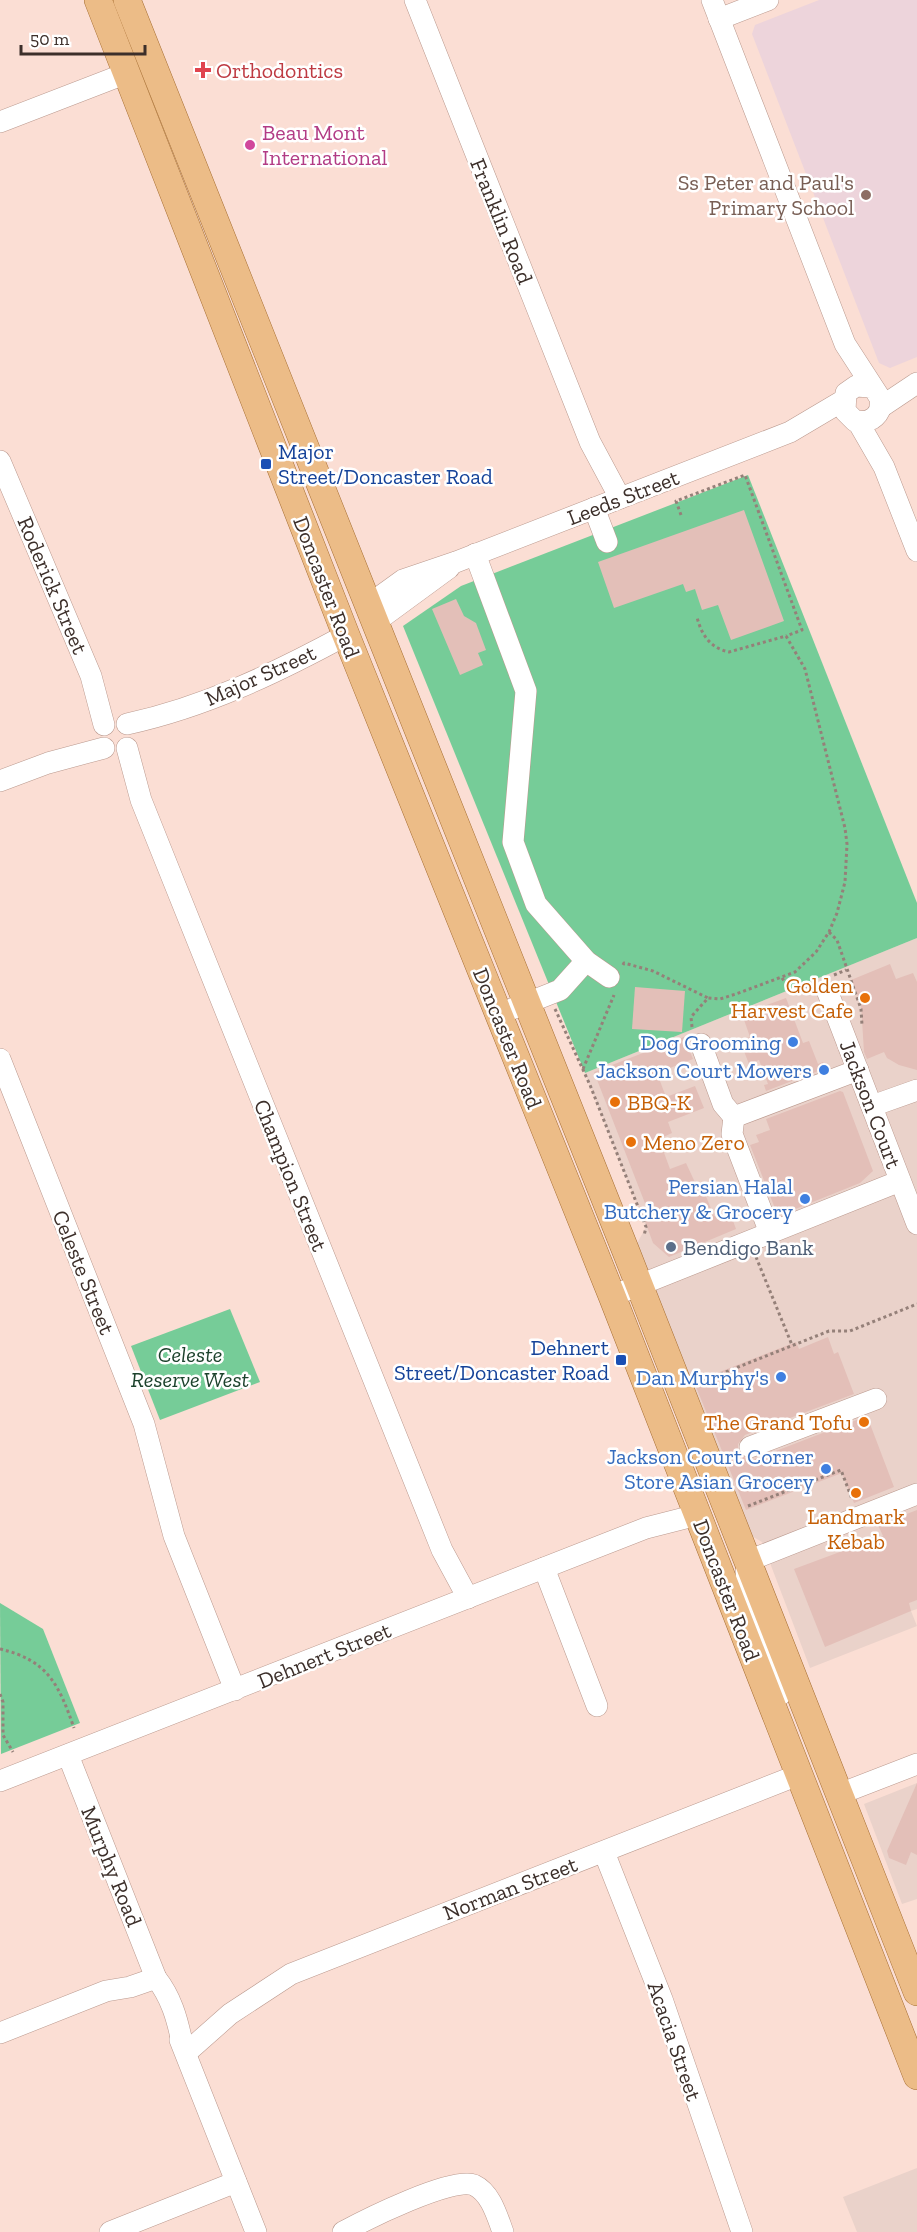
<svg xmlns="http://www.w3.org/2000/svg" width="917" height="2232" viewBox="0 0 917 2232" font-family="'Zilla Slab',serif">
  <style>
    .commercial { fill: #ead2ca }
    .education { fill: #edd4db }
    .green { fill: #76cc98 }
    .building { fill: #e3bfb8 }
    .lines { fill: none; stroke-linecap: round; stroke-linejoin: round }
    .minor-casing { stroke: #ba998e; stroke-width: 22 }
    .major-casing { stroke: #a66e32; stroke-width: 28 }
    .path { stroke: #958079; stroke-width: 3; stroke-dasharray: 3 3; stroke-linecap: butt }
    .minor { stroke: #fff; stroke-width: 21 }
    .major { stroke: #ecbc87; stroke-width: 27 }
    .health-dot { fill: #e0444e; stroke: #fff; stroke-width: 2 }
    .hotel-dot { fill: #d1479c; stroke: #fff; stroke-width: 2 }
    .education-dot { fill: #8d6e63; stroke: #fff; stroke-width: 2 }
    .transit-dot { fill: #1a4fb4; stroke: #fff; stroke-width: 2 }
    .food-dot { fill: #e8710a; stroke: #fff; stroke-width: 2 }
    .shop-dot { fill: #3f7fe0; stroke: #fff; stroke-width: 2 }
    .service-dot { fill: #5c6f8a; stroke: #fff; stroke-width: 2 }
    .labels { text-anchor: middle; stroke-width: 5; stroke-linejoin: round; paint-order: stroke }
    .health-label { font-size: 22px; fill: #be3a42; stroke: #fff; text-anchor: start }
    .hotel-label { font-size: 22px; fill: #b23c85; stroke: #fff; text-anchor: start }
    .education-label { font-size: 22px; fill: #785e54; stroke: #fff; text-anchor: end }
    .street-label { font-size: 22px; fill: #3c2f2a; stroke: #fff }
    .transit-label { font-size: 22px; fill: #164399; stroke: #fff; text-anchor: start }
    .food-label { font-size: 22px; fill: #c56008; stroke: #fff; text-anchor: end }
    .shop-label { font-size: 22px; fill: #366cbe; stroke: #fff; text-anchor: end }
    .service-label { font-size: 22px; fill: #4e5e75; stroke: #fff; text-anchor: start }
    .park-label { font-size: 22px; font-style: italic; fill: #1c422c; stroke: #fff }
  </style>
  <rect width="100%" height="100%" fill="#fbded4"/>
  <g class="commercial">
    <path d="M917,938v671l-6,2 6,15 -107,42 -48,-126 -12,-7 -115,-288 11,-20 -61,-154z"/>
    <path d="M917,1783v116l-15,5 -38,-100z"/>
    <path d="M917,2168v64h-60l-14,-35z"/>
  </g>
  <path class="education" d="M819,0h98v357l-27,11 -11,-5 -127,-329 3,-9z"/>
  <g class="green">
    <path d="M748,475l169,428v35l-332,135 -182,-447 58,-40z"/>
    <path d="M230,1309l30,73 -100,38 -29,-74z"/>
    <path d="M0,1603l43,26 37,94 -79,31z"/>
  </g>
  <g class="building">
    <path d="M744,510l40,111 -53,19 -13,-35 -16,5 -7,-21 -9,3 -3,-8 -69,24 -16,-46z"/>
    <path d="M456,599l8,17 12,7 10,27 -8,3 5,12 -23,10 -28,-66z"/>
    <path d="M890,964l6,15 17,-6 4,9v88l-18,-5 -12,-7 -3,-6 -17,7 -3,-7 -3,-48 -10,-24z"/>
    <path d="M635,987l50,4 -3,41 -50,-3z"/>
    <path d="M786,998l17,45 6,-2 9,23 5,-2 3,6 -60,23 -2,-6 4,-1 -9,-24 -10,4 -9,-23 10,-4 -8,-23z"/>
    <path d="M684,1037l9,22 -36,14 9,24 29,-11 9,22 -36,14 4,11 -13,6 11,30 16,-6 13,28 4,-2 11,27 15,-6 7,19 -67,28 -16,-14 -11,-30 6,-2 -54,-139z"/>
    <path d="M840,1091l3,1 30,79 -13,12 -82,33 -28,-71 9,-3 -3,-7 14,-5 -4,-11z"/>
    <path d="M828,1337l6,17 4,-2 16,42 -109,41 -7,9v8l9,7h8l112,-43 27,71 -40,16 -12,-30 -96,37 -52,-128 102,-40 3,7z"/>
    <path d="M917,1510v90l-8,3 2,8 -86,36 -31,-78 89,-33 -5,-11z"/>
    <path d="M917,1783v72l-6,-3 -5,13 -17,-7 -2,-7z"/>
  </g>
  <g class="lines">
    <defs>
      <g id="minor">
        <path d="M415,0l175,442 30,56"/>
        <path d="M712,0l133,344 35,54c3,16 -8,26 -25,23l-10,-10 1,-18 10,-7 15,1"/>
        <path d="M719,19l49,-19"/>
        <path d="M0,122l127,-49"/>
        <path d="M881,407l36,-24"/>
        <path d="M858,422l26,45 33,84"/>
        <path d="M0,461l91,215 13,49"/>
        <path d="M594,508l13,34"/>
        <path d="M475,554l51,137 -13,151 23,62 50,57 23,16"/>
        <path d="M367,606l36,-26 53,-18 334,-130 54,-32"/>
        <path d="M374,623l75,-55"/>
        <path d="M127,724c78,-17 149,-51 219,-89"/>
        <path d="M127,748l14,52 301,750 26,48"/>
        <path d="M0,781l48,-18 56,-15"/>
        <path d="M828,993l89,231"/>
        <path d="M499,1014l61,-24 26,-29"/>
        <path d="M701,1044l22,60 11,13"/>
        <path d="M0,1059l144,365 30,112 61,154"/>
        <path d="M872,1106l45,-16"/>
        <path d="M770,1233l-38,-99 2,-17 124,-47"/>
        <path d="M612,1296l288,-115"/>
        <path d="M750,1447l126,-48"/>
        <path d="M544,1568l53,138"/>
        <path d="M781,1694c-11,-45 -44,-85 -33,-133l169,-67"/>
        <path d="M68,1755l88,223c15,19 21,40 26,64"/>
        <path d="M0,1781l646,-253 51,-13"/>
        <path d="M837,1795l80,-31"/>
        <path d="M604,1852l58,147 80,233"/>
        <path d="M0,2033l106,-42 24,-4 26,-9"/>
        <path d="M180,2040l76,192"/>
        <path d="M186,2053l44,-39 61,-40 507,-199"/>
        <path d="M110,2232l126,-50"/>
        <path d="M343,2232c22,-12 110,-56 131,-47 17,8 23,31 29,47"/>
      </g>
      <g id="major">
        <path d="M98,0l248,635 266,661 305,780"/>
        <path d="M127,0l500,1254 290,738"/>
      </g>
    </defs>
    <use href="#minor" class="minor-casing"/>
    <use href="#major" class="major-casing"/>
    <g class="path">
      <path d="M681,515l-5,-14 69,-26 57,155 -16,6"/>
      <path d="M829,932l8,8 24,69 1,16"/>
      <path d="M623,965l1,-2 29,8 55,27"/>
      <path d="M834,975l12,-5"/>
      <path d="M782,978l10,14 19,-8"/>
      <path d="M555,1009l35,76 56,142 -2,9"/>
      <path d="M692,1027l-1,-10 17,-19 12,1 16,-5 59,-22 21,-20 13,-20 8,-19 8,-31 2,-38 -2,-16 -40,-159 -19,-33 -57,16c-19,-4 -28,-18 -32,-35"/>
      <path d="M583,1069l31,-74"/>
      <path d="M756,1257l36,88"/>
      <path d="M698,1383l131,-52h21l67,-27"/>
      <path d="M748,1506l93,-36 11,29"/>
      <path d="M0,1649c48,11 59,36 74,79"/>
      <path d="M0,1694l3,8v33l10,17"/>
    </g>
    <use href="#minor" class="minor"/>
    <use href="#major" class="major"/>
  </g>
  <path class="health-dot" d="M200 61h6v6h6v6h-6v6h-6v-6h-6v-6h6z"/>
  <circle class="hotel-dot" cx="250" cy="145" r="6"/>
  <circle class="education-dot" cx="866" cy="195" r="6"/>
  <g class="transit-dot">
    <rect x="260" y="458" width="12" height="12" rx="3"/>
    <rect x="615" y="1354" width="12" height="12" rx="3"/>
  </g>
  <g class="food-dot">
    <circle cx="865" cy="998" r="6"/>
    <circle cx="615" cy="1102" r="6"/>
    <circle cx="631" cy="1142" r="6"/>
    <circle cx="864" cy="1422" r="6"/>
    <circle cx="856" cy="1493" r="6"/>
  </g>
  <g class="shop-dot">
    <circle cx="793" cy="1042" r="6"/>
    <circle cx="824" cy="1070" r="6"/>
    <circle cx="805" cy="1199" r="6"/>
    <circle cx="781" cy="1377" r="6"/>
    <circle cx="826" cy="1469" r="6"/>
  </g>
  <circle class="service-dot" cx="671" cy="1247" r="6"/>
  <g class="labels">
    <g class="health-label">
      <text x="216" y="78">Orthodontics</text>
    </g>
    <g class="hotel-label">
      <text x="262" y="140">Beau Mont<tspan x="262" dy="25">International</tspan></text>
    </g>
    <g class="education-label">
      <text x="854" y="190">Ss Peter and Paul's<tspan x="854" dy="25">Primary School</tspan></text>
    </g>
    <g class="street-label">
      <text transform="translate(502 221) rotate(68)" y="8">Franklin Road</text>
      <text transform="translate(623 497) rotate(-21)" y="8">Leeds Street</text>
      <text transform="translate(53 585) rotate(67)" y="8">Roderick Street</text>
      <text transform="translate(327 587) rotate(69)" y="8">Doncaster Road</text>
      <text transform="translate(260 675) rotate(-24)" y="8">Major Street</text>
      <text transform="translate(508 1038) rotate(68)" y="8">Doncaster Road</text>
      <text transform="translate(871 1104) rotate(69)" y="8">Jackson Court</text>
      <text transform="translate(291 1175) rotate(68)" y="8">Champion Street</text>
      <text transform="translate(84 1272) rotate(68)" y="8">Celeste Street</text>
      <text transform="translate(727 1590) rotate(69)" y="8">Doncaster Road</text>
      <text transform="translate(324 1655) rotate(-22)" y="8">Dehnert Street</text>
      <text transform="translate(112 1866) rotate(68)" y="8">Murphy Road</text>
      <text transform="translate(510 1888) rotate(-21)" y="8">Norman Street</text>
      <text transform="translate(675 2041) rotate(71)" y="8">Acacia Street</text>
    </g>
    <g class="transit-label">
      <text x="278" y="459">Major<tspan x="278" dy="25">Street/Doncaster Road</tspan></text>
      <text x="609" y="1355" text-anchor="end">Dehnert<tspan x="609" dy="25">Street/Doncaster Road</tspan></text>
    </g>
    <g class="food-label">
      <text x="853" y="993">Golden<tspan x="853" dy="25">Harvest Cafe</tspan></text>
      <text x="627" y="1110" text-anchor="start">BBQ-K</text>
      <text x="643" y="1150" text-anchor="start">Meno Zero</text>
      <text x="852" y="1430">The Grand Tofu</text>
      <text x="856" y="1524" text-anchor="middle">Landmark<tspan x="856" dy="25">Kebab</tspan></text>
    </g>
    <g class="shop-label">
      <text x="781" y="1050">Dog Grooming</text>
      <text x="812" y="1078">Jackson Court Mowers</text>
      <text x="793" y="1194">Persian Halal<tspan x="793" dy="25">Butchery &amp; Grocery</tspan></text>
      <text x="769" y="1385">Dan Murphy's</text>
      <text x="814" y="1464">Jackson Court Corner<tspan x="814" dy="25">Store Asian Grocery</tspan></text>
    </g>
    <g class="service-label">
      <text x="683" y="1255">Bendigo Bank</text>
    </g>
    <g class="park-label">
      <text x="190" y="1362">Celeste<tspan x="190" dy="25">Reserve West</tspan></text>
    </g>
  </g>
  <path d="M21 45v9h124v-9" fill="none" stroke="#3c2f2a" stroke-width="3"/>
  <text x="30" y="45" font-size="18" fill="#3c2f2a" stroke="#ffffff" stroke-width="4.5" paint-order="stroke">50 m</text>
</svg>
